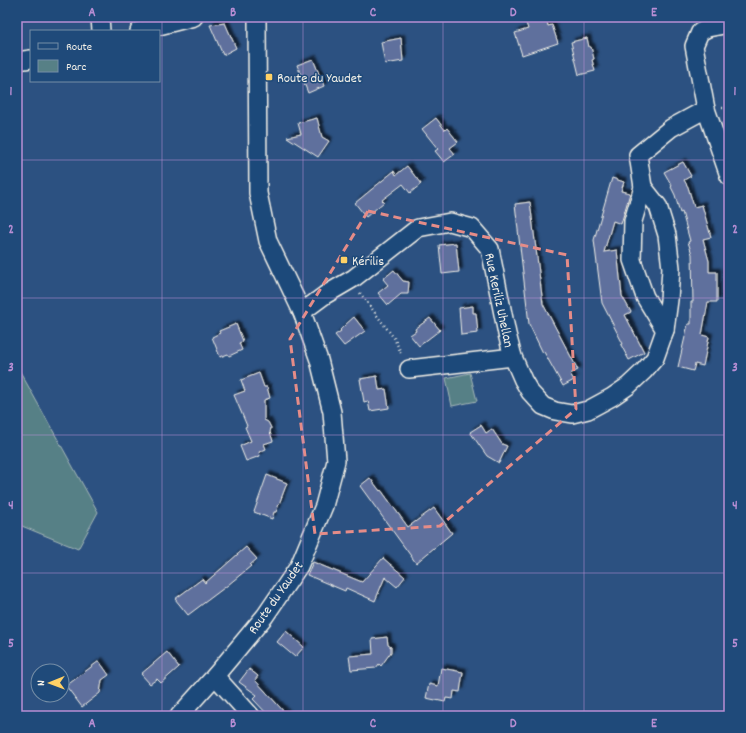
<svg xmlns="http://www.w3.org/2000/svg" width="746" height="733" viewBox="0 0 746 733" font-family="Dekko,sans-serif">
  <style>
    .green { fill: #578086; stroke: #a6b8b7 }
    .building { fill: #5e6f9d; stroke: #f4f1e8; filter: url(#shadow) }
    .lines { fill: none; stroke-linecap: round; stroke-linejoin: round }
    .minor-casing { stroke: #f4f1e8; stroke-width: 20 }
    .path { stroke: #f4f1e8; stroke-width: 2.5; stroke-dasharray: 1 3; stroke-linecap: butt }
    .minor { stroke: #1f4a7a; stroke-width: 17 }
    .marked { fill: none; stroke: #e58c88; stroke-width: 3; stroke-dasharray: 8 5; stroke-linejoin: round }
    .grid { fill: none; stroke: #b88ed4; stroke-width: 1; stroke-opacity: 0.55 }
    .poi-dot { fill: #ffd166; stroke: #1f4a7a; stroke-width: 1.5 }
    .labels { text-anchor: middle; stroke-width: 3; stroke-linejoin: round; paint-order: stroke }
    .poi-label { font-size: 14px; fill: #f4f1e8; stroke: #1f4a7a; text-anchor: start }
    .street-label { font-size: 14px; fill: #f4f1e8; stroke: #1f4a7a }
    .neatline { fill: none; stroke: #b88ed4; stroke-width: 1.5 }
    .grid-label { font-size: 13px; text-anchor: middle; font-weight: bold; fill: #b88ed4 }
  </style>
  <defs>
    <filter id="shadow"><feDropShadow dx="3.5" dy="-3.5" stdDeviation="1" flood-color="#0009"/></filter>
  </defs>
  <rect width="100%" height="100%" fill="#2c5181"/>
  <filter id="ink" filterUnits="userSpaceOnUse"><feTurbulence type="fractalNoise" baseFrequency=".025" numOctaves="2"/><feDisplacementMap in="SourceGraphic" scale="8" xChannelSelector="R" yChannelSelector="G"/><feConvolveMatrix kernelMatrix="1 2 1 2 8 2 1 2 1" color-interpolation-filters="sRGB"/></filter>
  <g filter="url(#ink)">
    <g class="green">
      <path d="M17,366l81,146 -20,37 -61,-25z"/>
      <path d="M470,373l7,28 -25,5 -6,-28z"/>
    </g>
    <g class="building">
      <path d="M546,17l2,9 4,-1 6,18 -36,12 -7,-22 13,-4 -2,-6z"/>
      <path d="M225,23l11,25 -13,7 -13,-30z"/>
      <path d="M401,38l2,23 -18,3 -4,-22z"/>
      <path d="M587,38l2,9h2l3,12 -2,1 3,11 -16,4 -8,-33z"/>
      <path d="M313,59l11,27 -16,7 -11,-28z"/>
      <path d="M317,118l5,19 7,4 -11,16 -31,-20 14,-3 -3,-11z"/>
      <path d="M436,118l9,12 2,-2 11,14 -8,6 5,6 -11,8 -9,-11 3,-2 -16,-20z"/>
      <path d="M683,162l8,14 -7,4 4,7 6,20 8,-2 9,32 -8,2 6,22v11h8v30h-9l-6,33 7,2 -6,29 -8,-2 -2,7 -15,-4 10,-43h3v-22h2l-1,-48 -4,-12 2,-1 -8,-29 -2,1 -5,-18 -4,-8 1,-1 -8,-14z"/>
      <path d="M407,166l14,18 -11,9 -7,-9 -21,16 2,2 -18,15 -11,-14 39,-32 2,4z"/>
      <path d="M612,178l12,4 -3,9 9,2 -9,31 -8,-3 -9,31 13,-2 5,46 9,16 -6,3 19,37 -15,8 -8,-15 2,-1 -21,-41 -8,-63z"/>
      <path d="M530,202l13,102 35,66 -8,4 4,6 -11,6 -19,-34 -1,1 -14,-29 -14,-120z"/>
      <path d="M456,243l3,29 -17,2 -3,-29z"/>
      <path d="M394,270l9,11 6,1 -1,12h-7l-13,11 -10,-12 10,-8 -5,-6z"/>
      <path d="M473,306v7h3l2,20 -17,2 -2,-27z"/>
      <path d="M354,317l11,14 -21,15 -9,-11 6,-4 -1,-1 5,-5z"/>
      <path d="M430,318l10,12 -21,16 -9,-11 6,-4 -1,-2z"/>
      <path d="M236,324l7,17 -4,2 3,7 -13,6 -1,-2 -8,3 -8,-20 8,-4 -1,-2z"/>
      <path d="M259,373l5,14h3l3,11 -6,2v20l4,2 3,6 -1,4 3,9 -9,3 2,5 -7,3 1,4 -14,5 -6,-15 11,-5 -6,-14 2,-1 -13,-31 11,-4 -4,-11z"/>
      <path d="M377,376l2,14 7,-1 3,19 -19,3 -2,-10 -4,1 -4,-23z"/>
      <path d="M481,425l5,8 6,-4 10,15 5,2 -8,17 -12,-7 -17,-24z"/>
      <path d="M267,475l20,8 -11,29h-2l-2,7 -18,-7z"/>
      <path d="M370,478l10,13 1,-1 27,37 26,-19 18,25 -36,30 -56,-77z"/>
      <path d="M246,547l11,12 -7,6 1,1 -23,19 -40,30 -13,-16 27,-20 3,4z"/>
      <path d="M383,558l22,19 -8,10 -12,-10 -10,24 -29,-13 -1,3 -38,-16 6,-13 49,20z"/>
      <path d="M286,631l18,16 -9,10 -18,-15z"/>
      <path d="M387,637l1,8 3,2v5l-10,14 -2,-2 -3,4 -25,2 -2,-14 24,-2 -1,-15z"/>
      <path d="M167,652l12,15 -18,16 -4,-4 -7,5 -9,-10z"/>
      <path d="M99,661l10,14 -7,5 -2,13 -18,14 -16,-21z"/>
      <path d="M441,668l22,4 -3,20 -6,-1 -1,8 -7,-1 -1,4 -19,-4 3,-14 9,2z"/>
      <path d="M249,669l9,7 -3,4 33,36h-19l-16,-17 4,-4 -18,-13z"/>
    </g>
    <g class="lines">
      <defs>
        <g id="minor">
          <path d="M100,17l1,14"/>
          <path d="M139,31l55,-14"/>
          <path d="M17,61l14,-2"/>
          <path d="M706,109l-12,-63 6,-14 8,-4 21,-4"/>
          <path d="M302,312l23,-17 29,-17 64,-50 32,-6 22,6 18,21 17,85 6,23 10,23 7,12 13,14 12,5 17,3 16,-4 24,-13 16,-11 16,-15 11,-13 10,-28 4,-30 2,-32 -4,-33 -9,-29 -15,-19"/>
          <path d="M665,330l-20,-33 -13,-37 1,-39 10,-34 -5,-32 33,-27 35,-19 23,67"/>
          <path d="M409,369l104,-12"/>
          <path d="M215,676l36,40"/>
          <path d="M179,716l36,-40 50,-60 34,-50 25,-60 12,-45 -4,-49 -13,-52 -17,-48 -34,-71 -10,-48 -1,-176"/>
        </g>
      </defs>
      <use href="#minor" class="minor-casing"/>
      <g class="path">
        <path d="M722,108h7"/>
        <path d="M360,293l34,45 8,17"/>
      </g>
      <use href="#minor" class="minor"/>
    </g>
  </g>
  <path class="marked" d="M368,211l199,44 9,154 -136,117 -125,8 -25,-195z"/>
  <path class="grid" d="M162,17v699M303,17v699M443,17v699M584,17v699M17,160h712M17,298h712M17,435h712M17,573h712"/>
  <g class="poi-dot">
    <rect x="265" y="73" width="8" height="8" rx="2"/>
    <rect x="340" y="256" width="8" height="8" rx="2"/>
  </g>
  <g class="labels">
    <g class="poi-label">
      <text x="277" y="82">Route du Yaudet</text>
      <text x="352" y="265">Kérilis</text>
    </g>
    <g class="street-label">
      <text transform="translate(500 300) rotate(78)" y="5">Rue Keriliz Uhellan</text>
      <text transform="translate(275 597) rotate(-55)" y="5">Route du Yaudet</text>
    </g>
  </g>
  <rect width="746" height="733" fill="none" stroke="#1f4a7a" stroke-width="44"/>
  <rect x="30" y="30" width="130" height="52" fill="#1f4a7a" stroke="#748da6"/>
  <rect x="38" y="43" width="20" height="6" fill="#1f4a7a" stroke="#748da6"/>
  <text x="66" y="50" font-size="12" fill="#f4f1e8">Route</text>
  <rect x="38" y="60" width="20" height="12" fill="#578086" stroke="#748da6"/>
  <text x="66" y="70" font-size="12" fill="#f4f1e8">Parc</text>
  <g transform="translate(50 683) rotate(269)"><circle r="19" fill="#1f4a7a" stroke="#748da6"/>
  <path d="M0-3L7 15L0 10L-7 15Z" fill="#ffd166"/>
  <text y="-6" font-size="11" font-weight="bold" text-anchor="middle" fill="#f4f1e8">N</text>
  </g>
  <rect x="22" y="22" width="702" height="689" class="neatline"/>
  <g class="grid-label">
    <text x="92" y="16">A</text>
    <text x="233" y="16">B</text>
    <text x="373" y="16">C</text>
    <text x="513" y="16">D</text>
    <text x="654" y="16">E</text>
    <text x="11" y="95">1</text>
    <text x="735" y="95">1</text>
    <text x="11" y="233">2</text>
    <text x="735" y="233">2</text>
    <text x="11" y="371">3</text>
    <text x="735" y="371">3</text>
    <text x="11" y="509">4</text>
    <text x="735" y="509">4</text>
    <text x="11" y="647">5</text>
    <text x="735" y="647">5</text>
    <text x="92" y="727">A</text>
    <text x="233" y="727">B</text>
    <text x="373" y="727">C</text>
    <text x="513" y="727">D</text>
    <text x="654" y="727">E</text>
  </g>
</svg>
